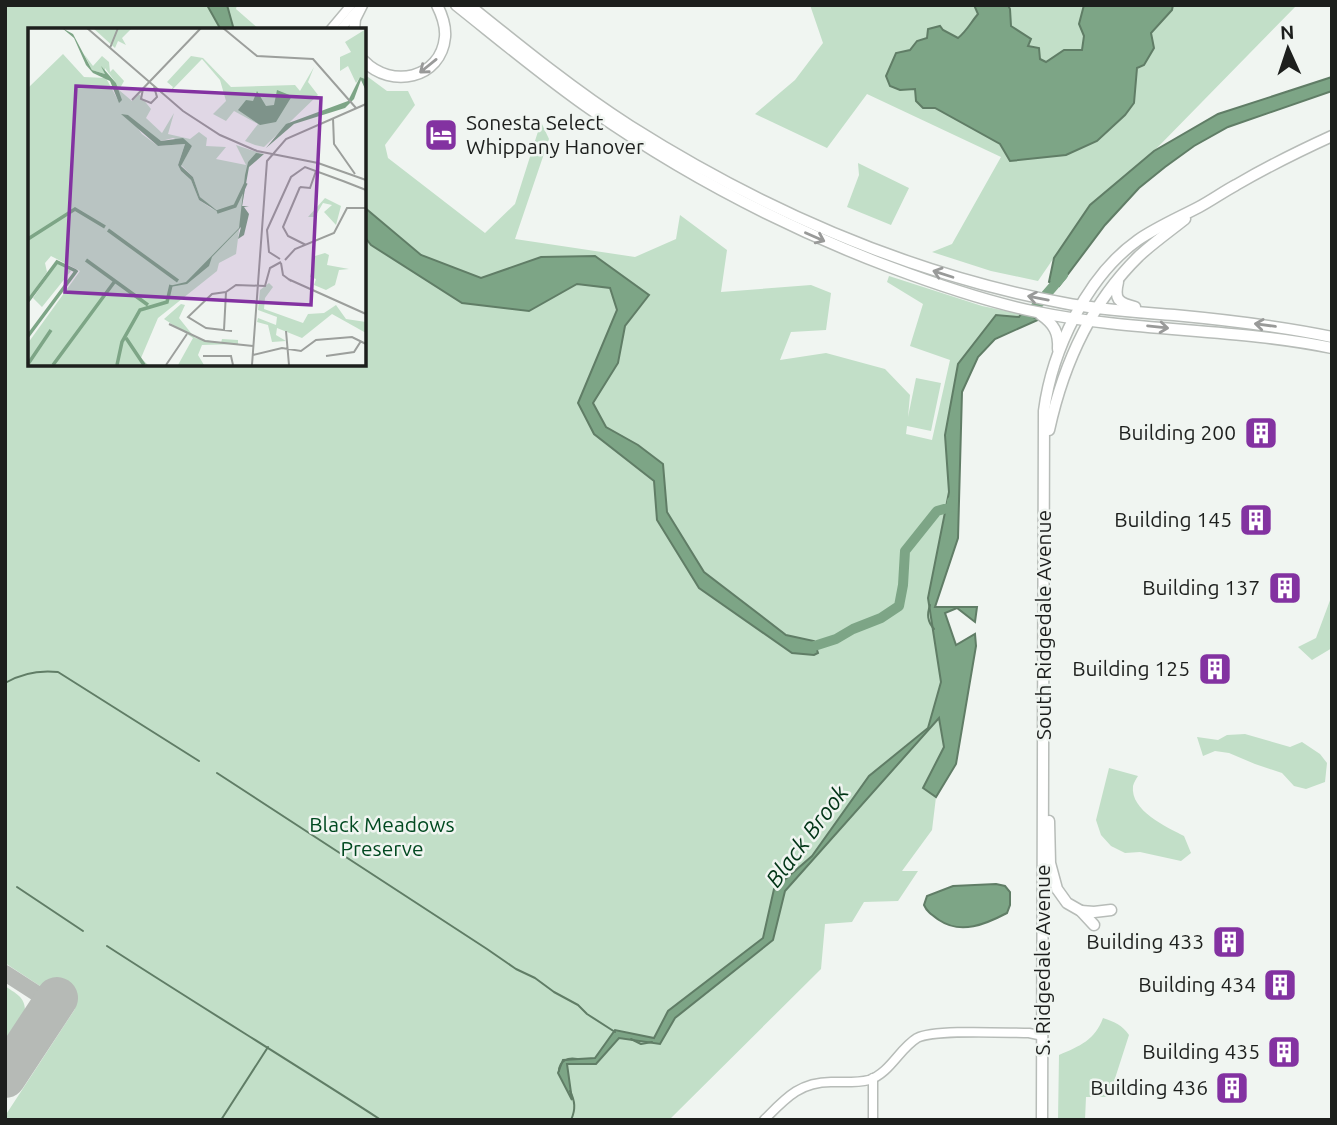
<svg xmlns="http://www.w3.org/2000/svg" width="1337" height="1125" viewBox="0 0 1337 1125" font-family="Ubuntu,sans-serif">
  <style>
    .green { fill: #c2dfc8 }
    .water { fill: #7da586; stroke: #607d66; stroke-width: 2 }
    .lines { fill: none; stroke-linecap: round; stroke-linejoin: round }
    .stream { stroke: #607d66; stroke-width: 2 }
    .river { stroke: #7da586; stroke-width: 10 }
    .taxiway { stroke: #b6bab6; stroke-width: 16 }
    .runway { stroke: #b6bab6; stroke-width: 42 }
    .minor-casing { stroke: #b7bcb8; stroke-width: 11 }
    .major-casing { stroke: #b7bcb8; stroke-width: 13 }
    .minor { stroke: #fff; stroke-width: 8 }
    .major { stroke: #fff; stroke-width: 10 }
    .oneway { stroke: #999a99 }
    .labels { text-anchor: middle; stroke-width: 5; stroke-linejoin: round; paint-order: stroke }
    .poi-label { font-size: 21px; fill: #1d1f1d; stroke: #f0f5f1; text-anchor: end }
    .street-label { font-size: 21px; fill: #1d1f1d; stroke: #f0f5f1 }
    .park-label { font-size: 21px; fill: #014920; stroke: #f0f5f1 }
    .water-label { font-size: 23px; font-style: italic; fill: #013416; stroke: #f0f5f1 }
    .inset-river { fill: none; stroke: #7da586; stroke-width: 3.5 }
    .inset-road { fill: none; stroke: #9c9f9c; stroke-width: 2 }
    .view { fill: #8332a1; fill-opacity: 0.15; stroke: #8332a1; stroke-width: 3.5 }
    .inset-edge { fill: none; stroke: #1d1f1d; stroke-width: 3.5 }
  </style>
  <rect width="100%" height="100%" fill="#f0f5f1"/>
  <g class="green">
    <path d="M5,5h202l14,25h-191v334h334v-128l7,10 158,65 48,-27 33,4 7,22 -38,94 15,30 60,47 3,39 42,68 93,65 22,-12 -28,-6 -82,-63 -37,-60 -4,-48 -25,-19 -32,-18 -13,-24 25,-40 7,-37 24,-30 -108,-39 -60,21 -60,-23 -57,-48v-133l23,17h21l7,14 -30,40 3,13 97,75 30,-29 26,-82 8,17 -34,100 120,18 41,-18 4,-24 47,35 -6,42 90,-7 20,8 -5,37 -35,2 -11,28 46,-7 59,16 25,26 -2,22 8,-39 25,5 -10,48 -24,-5 -1,8 26,6 18,-80 -40,-14 13,-42 -36,-22 2,-6 93,30 39,8 -2,3 -61,47 -13,71 4,57 -21,106 13,84 -13,46 -59,48 -57,80 -38,33 -11,49 -95,73 -14,28 -39,-9 -20,28 -32,2 8,37 -4,-33 29,-1 23,-26 41,7 15,-26 98,-78 12,-49 154,-173 5,29 -21,41 13,9 -4,33 -30,41h16l-20,30 -34,1 -12,20 -27,2 -4,45 -152,151h-664v-4l70,-107 -70,-46z"/>
    <path d="M227,5h10l-1,4 24,21h-26z"/>
    <path d="M810,5h487l-143,146 -64,54 -52,76 -47,-10 -59,-19 20,-8 49,-87 -134,-63 -40,54 -72,-34 40,-34 28,-37z"/>
    <path d="M858,163l51,25 -18,37 -44,-18 12,-32z"/>
    <path d="M1332,595v53l-20,12 -14,-13 18,-9z"/>
    <path d="M1245,734l45,13 12,-5 18,12 7,9 -2,19 -19,7 -12,-3 -12,-13 -27,-9 -26,-11 -14,-2 -12,5 -6,-19 21,3 9,-5z"/>
    <path d="M1109,768l29,8c-2,3 -4,6 -5,10 -3,25 34,41 51,50l7,17 -10,8 -41,-9 -15,1 -14,-7 -10,-11 -5,-15z"/>
    <path d="M5,986c10,7 20,11 20,24l-20,30z"/>
    <path d="M1103,1018c12,4 19,7 26,17l-20,62h-23l-1,23h-27l1,-65c21,-9 36,-15 44,-37z"/>
  </g>
  <g class="water">
    <path d="M207,5h20l7,25h-13z"/>
    <path d="M974,5h34l2,4 1,17 20,13 -3,7 11,2 1,11 6,3 18,-12h18l2,-14 -5,-12 5,-19h89l-1,5 -21,23 3,15 -10,17 -7,3 -3,35 -9,12 -28,26 -31,14 -56,6 -10,-17 -65,-36h-12l-7,-7 -1,-12 -15,1 -10,-4 -4,-10 10,-23 14,-3 7,-9 10,-3 1,-9 12,-3 3,4 15,8c9,-7 13,-16 20,-24z"/>
    <path d="M1332,77v14l-104,36 -34,19 -29,21 -26,21 -34,37 -46,61 -10,-4 5,-24 36,-53 64,-54 64,-37z"/>
    <path d="M364,207l57,48 60,23 60,-21 54,-1 54,39 -24,31 -7,37 -25,40 13,24 32,18 25,19 4,48 37,60 82,63 28,6 4,12 -4,2 -22,-2 -93,-65 -42,-68 -3,-39 -60,-47 -16,-31 39,-93 -7,-22 -33,-4 -48,27 -67,-8 -91,-58 -7,-9z"/>
    <path d="M1021,314l19,5 -45,20 -17,18 -16,35 -4,146 -23,69h42l-2,15 -18,-14 -12,5 11,32 19,-11 1,12 -20,118 -20,33 -13,-9 21,-41 -5,-29 -154,173 -12,49 -98,78 -15,26 -41,-6 -23,26h-29l5,36 -14,-27 5,-13 32,-2 20,-28 39,8 14,-27 95,-73 11,-49 38,-33 57,-80 59,-48 13,-46 -13,-84 21,-106 -4,-57 13,-71 38,-49 23,2z"/>
    <path d="M996,884l9,2 5,6v13l-3,8c-21,11 -46,22 -68,7 -7,-5 -12,-8 -15,-15l3,-9 26,-10z"/>
  </g>
  <g class="lines">
    <g class="stream">
      <path d="M930,605c-3,9 -3,16 4,24"/>
      <path d="M5,683c17,-10 34,-13 53,-11l141,89"/>
      <path d="M217,773l270,176 29,20 19,9 19,14 24,13 9,9 28,18"/>
      <path d="M17,887l66,44"/>
      <path d="M107,946c91,59 183,115 274,174"/>
      <path d="M631,1039l10,5 11,-2"/>
      <path d="M559,1071c0,-10 9,-14 18,-12"/>
      <path d="M570,1091c5,10 6,18 1,29"/>
      <path d="M221,1120l47,-73"/>
    </g>
    <g class="river">
      <path d="M1026,318l37,-43"/>
      <path d="M805,646l3,2 28,-9 17,-10 28,-11 18,-12 4,-21 2,-34 32,-40 14,-4 1,-6"/>
    </g>
    <path class="taxiway" d="M5,973l48,31"/>
    <path class="runway" d="M5,1077l52,-79"/>
    <defs>
      <g id="minor">
        <path d="M330,30l21,-25"/>
        <path d="M340,30l16,-19"/>
        <path d="M764,1120c21,-21 35,-38 67,-38 12,0 26,1 38,-2 21,-7 30,-31 48,-42 17,-9 89,-5 112,-5l14,3"/>
        <path d="M873,1120v-42"/>
      </g>
      <g id="major">
        <path d="M456,5c44,35 88,72 134,104 93,65 194,118 300,158 48,18 97,35 147,45 97,20 198,16 295,36"/>
        <path d="M469,5c52,42 105,85 161,121 133,84 279,148 434,177 36,7 74,9 110,12 53,5 106,11 158,22"/>
        <path d="M354,30l1,-11 7,-14"/>
        <path d="M364,61c27,28 77,18 81,-24 1,-11 -3,-22 -8,-32"/>
        <path d="M1118,282c-4,17 0,21 17,25"/>
        <path d="M1041,315c13,9 18,18 17,34"/>
        <path d="M1049,430c14,-64 42,-127 90,-174 14,-13 31,-25 46,-37"/>
        <path d="M1049,821l1,42 7,26 10,14 14,8 13,14"/>
        <path d="M1081,911l13,1 17,-2"/>
        <path d="M1042,1120l2,-709c8,-61 43,-135 94,-171 19,-13 40,-22 61,-33 13,-7 24,-15 37,-22 31,-18 63,-34 96,-49"/>
      </g>
    </defs>
    <use href="#minor" class="minor-casing"/>
    <use href="#major" class="major-casing"/>
    <use href="#minor" class="minor"/>
    <use href="#major" class="major"/>
  </g>
  <defs><path id="oneway-shaft" d="M-6 0H5M1.5-3L5.5 0L1.5 3" fill="none" stroke-width="1.6" stroke-linecap="round" stroke-linejoin="round" transform="scale(1.75)"/></defs>
  <g class="oneway">
    <use href="#oneway-shaft" transform="translate(428 66) rotate(141)"/>
    <use href="#oneway-shaft" transform="translate(815 237) rotate(24)"/>
    <use href="#oneway-shaft" transform="translate(943 274) rotate(-162)"/>
    <use href="#oneway-shaft" transform="translate(1038 298) rotate(-169)"/>
    <use href="#oneway-shaft" transform="translate(1265 325) rotate(-172)"/>
    <use href="#oneway-shaft" transform="translate(1158 327) rotate(6)"/>
  </g>
  <defs>
    <symbol id="hotel-square" viewBox="-11 -11 22 22"><rect x="-9" y="-9" width="18" height="18" rx="4" fill="#8332a1" stroke="#f0f5f1"/><path d="M-6-4.5h1.5V1H6V5H4.5V3h-9V5H-6ZM-4 0a1.8 1.8 0 1 1 3.6 0ZM.5 0V-2.5h3Q6-2.5 6 0Z" fill="#fff"/></symbol>
    <symbol id="building-square" viewBox="-11 -11 22 22"><rect x="-9" y="-9" width="18" height="18" rx="4" fill="#8332a1" stroke="#f0f5f1"/><path d="M-4-6H4V6H1V3H-1V6H-4ZM-2.5-4.3h1.7v1.8h-1.7ZM.8-4.3h1.7v1.8H.8ZM-2.5-1h1.7V.8h-1.7ZM.8-1h1.7V.8H.8Z" fill="#fff"/></symbol>
  </defs>
  <g fill-rule="evenodd">
    <use href="#hotel-square" x="422" y="116" width="38" height="38"/>
    <use href="#building-square" x="1242" y="414" width="38" height="38"/>
    <use href="#building-square" x="1237" y="501" width="38" height="38"/>
    <use href="#building-square" x="1266" y="569" width="38" height="38"/>
    <use href="#building-square" x="1196" y="650" width="38" height="38"/>
    <use href="#building-square" x="1210" y="923" width="38" height="38"/>
    <use href="#building-square" x="1261" y="966" width="38" height="38"/>
    <use href="#building-square" x="1265" y="1033" width="38" height="38"/>
    <use href="#building-square" x="1213" y="1069" width="38" height="38"/>
  </g>
  <g class="labels">
    <g class="poi-label">
      <text x="466" y="130" text-anchor="start">Sonesta Select<tspan x="466" dy="24">Whippany Hanover</tspan></text>
      <text x="1236" y="440">Building 200</text>
      <text x="1232" y="527">Building 145</text>
      <text x="1260" y="595">Building 137</text>
      <text x="1190" y="676">Building 125</text>
      <text x="1204" y="949">Building 433</text>
      <text x="1256" y="992">Building 434</text>
      <text x="1260" y="1059">Building 435</text>
      <text x="1208" y="1095">Building 436</text>
    </g>
    <g class="street-label">
      <text transform="translate(1044 625) rotate(-90)" y="7">South Ridgedale Avenue</text>
      <text transform="translate(1043 960) rotate(-90)" y="7">S. Ridgedale Avenue</text>
    </g>
    <g class="park-label">
      <text x="382" y="832">Black Meadows<tspan x="382" dy="24">Preserve</tspan></text>
    </g>
    <g class="water-label">
      <text transform="translate(807 836) rotate(-53)" y="8">Black Brook</text>
    </g>
  </g>
  <g transform="translate(28 28)">
    <rect width="338" height="338" fill="#f0f5f1"/>
    <path d="M65,0h39l-10,10 4,7 -8,-4 -3,7zM338,1v59l-2,-9 -4,-2 -4,6 -8,-17 -8,5v-14l11,-5 -6,-10zM35,26l21,23 22,1 13,24 -3,-19 -11,-15v6l-13,-4 -8,-16 9,12 9,-10 7,6 1,10 3,-3 11,12 -5,9 13,11 7,-7 12,15 -5,9 16,15 12,-20 -6,21 22,5 9,-7 8,6 -1,8 20,1 -10,12 30,6 -10,-20 24,8 -12,9 -12,92 -17,9 -2,8 -59,47 -17,40 7,7h-120v-22l52,-72 -29,-15 -6,7 2,9 -19,27v-211zM100,87l23,22 10,4 12,-3 19,8 -11,19 12,12 7,20 14,13 -15,-10 -8,-20 -10,-9 -3,-6 7,-21 -27,2 -16,-12zM163,28l12,2 28,29 64,-2 5,6 14,-24 -6,15 10,13 -54,52 -9,-2 -10,-4 13,-17 -24,-13 -8,10 -13,-7 13,-13 -6,-21 -18,-21 -32,33 3,-5 -6,-5zM297,170l16,8 -5,19 -12,-13 8,-7 -9,-2 -8,14h-7zM297,225l4,2 -2,10 22,4 -10,1 -4,15 -9,5 -12,-5 2,-6 -6,-2 5,-21zM30,234l13,9 -29,36 -9,-9zM241,255l4,4 -8,11 -1,11 39,14 5,-9 16,-1 12,-8 10,14 20,3v11l-34,-19 -30,24 -25,-10 -1,7 10,6 -14,1 -4,-17 -11,-3 1,-4 18,7 1,-8 -19,-7 2,-20zM153,276l4,1 -6,13 16,20 26,5 1,-4 16,1v4l-36,1 -4,10 6,10h-26l15,-27 -29,-19z" fill="#c2dfc8" fill-rule="evenodd"/>
    <path d="M34,0l11,6 19,36 13,4 -4,-8 15,17 6,17 -3,3 -9,-22 -17,-8 -7,-8 -12,-27zM332,49l5,2 1,12 -5,-11 -7,19 -9,9 -51,16 -28,24 20,-24 62,-23zM249,62l15,6 -16,26 -16,3 -22,-15 8,-10 7,1 4,-10 9,15 8,-1zM93,86l7,1 33,26 22,-3 9,8 -11,20 12,11 7,20 20,16 -21,-13 -8,-20 -10,-9 -3,-6 7,-21 -27,2zM228,125l8,1 -15,13 -7,39h7l-5,1 5,7 -5,21 -6,4 3,-12 -29,30 -3,9 -22,18 -17,3v6l-1,-7 17,-4 53,-54 6,-53 3,-13z" fill="#7da586"/>
    <path class="inset-river" d="M189,184l18,-6 11,-23M80,202l70,51M0,211l47,-30 30,18M58,232l62,45M0,273l29,-39 19,9M0,308l49,-66M98,310l18,27M0,336l23,-34M25,337l62,-84M89,337l5,-23 18,-32 27,-8 4,-17"/>
    <path class="inset-road" d="M59,0l96,83 37,24 37,16 61,12 48,17M195,0l34,28 56,3 43,49M82,20l8,-20M115,61l-2,10 10,4 6,-6 -3,-10M104,72l69,-72M305,90l1,26 21,30M315,153l23,9M272,159l-17,40 5,9 18,9M272,159l10,1 6,-17M252,231l-11,-7 -2,-22 24,-53 14,-10 38,14M257,232l10,-11 39,-16 13,-25h19M253,235l2,12 8,6M260,251l78,35M198,264l-14,2 -24,23 18,11 26,3M141,296l36,17 48,5M196,302l2,-38 10,-7 29,1 5,-18 11,-6M258,303l3,34M225,327l29,-7 19,3 15,-11 36,-3 14,7M175,328h28l2,9M298,328l28,-4 7,-11M138,337l21,-31M224,337l15,-204 19,-22 80,-35"/>
    <path class="view" d="M48,58l245,12 -10,207 -246,-13z"/>
    <rect width="338" height="338" class="inset-edge"/>
  </g>
  <rect width="1337" height="1125" fill="none" stroke="#1d1f1d" stroke-width="14"/>
  <g transform="translate(1288 49) rotate(357)" stroke="#f0f5f1" stroke-width="5" paint-order="stroke">
  <path d="M0-5L12 26L0 18L-12 26Z" fill="#1d1f1d"/>
  <text y="-10" font-size="19" font-weight="bold" text-anchor="middle" fill="#1d1f1d">N</text>
  </g>
</svg>
